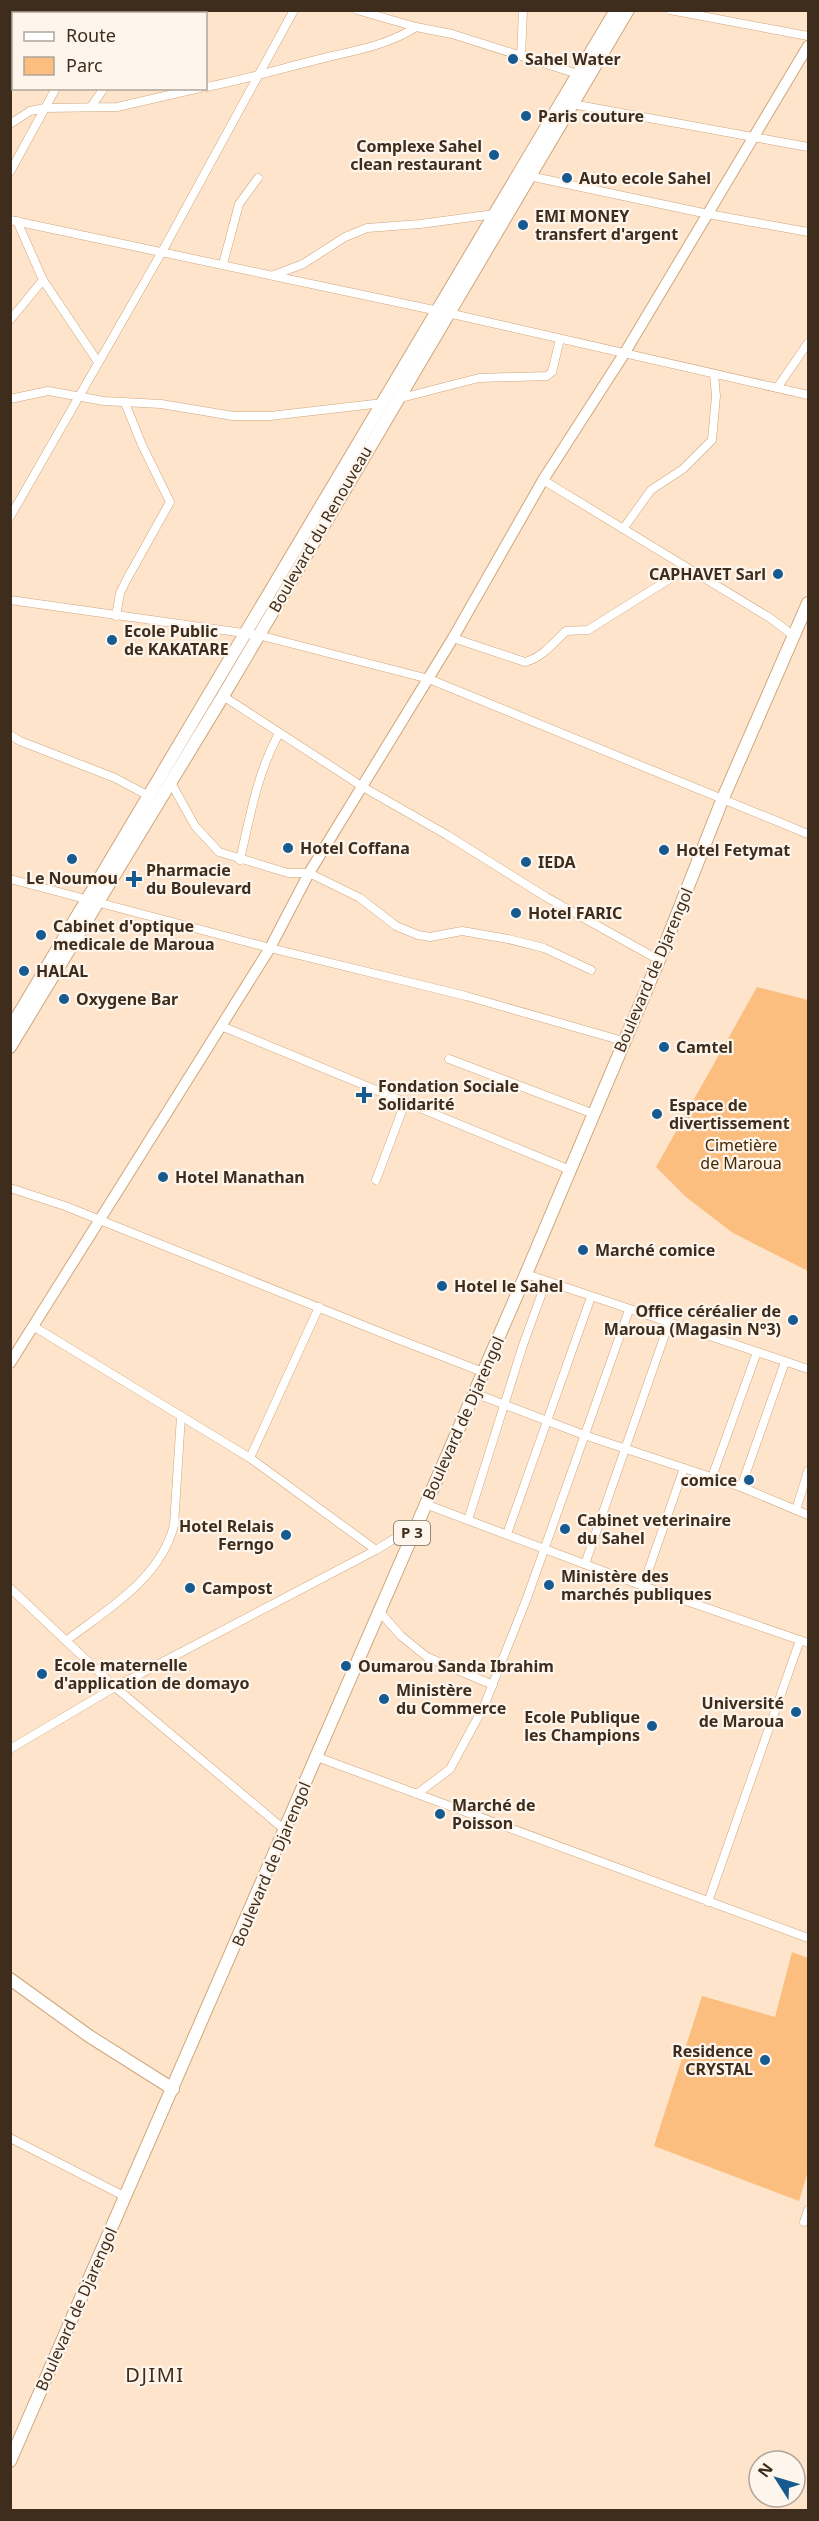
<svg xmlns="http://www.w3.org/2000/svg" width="819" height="2521" viewBox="0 0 819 2521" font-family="'Noto Sans',sans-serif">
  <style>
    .green { fill: #fbbe7e }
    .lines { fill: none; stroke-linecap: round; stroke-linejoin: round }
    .street-casing { stroke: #d0a67c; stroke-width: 9 }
    .secondary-casing { stroke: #d0a67c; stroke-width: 12 }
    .primary-casing { stroke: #d0a67c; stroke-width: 14 }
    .street { stroke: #fff; stroke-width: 8 }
    .secondary { stroke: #fff; stroke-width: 10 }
    .primary { stroke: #fff; stroke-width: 12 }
    .poi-dot { fill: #165a8f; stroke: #fef5ec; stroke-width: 2 }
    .labels { text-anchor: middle; stroke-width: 4.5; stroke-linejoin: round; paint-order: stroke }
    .shield { fill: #fef5ec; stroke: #78695a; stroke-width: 1.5 }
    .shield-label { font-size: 15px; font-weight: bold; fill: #3e2d1c }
    .poi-label { font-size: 16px; font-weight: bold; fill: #3e2d1c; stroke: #fef5ec; text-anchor: start }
    .street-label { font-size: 16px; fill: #3e2d1c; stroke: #fef5ec }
    .park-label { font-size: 16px; fill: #482901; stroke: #fef5ec }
    .quarter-label { font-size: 20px; letter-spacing: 1.5px; fill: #3e2d1c; stroke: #fef5ec }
  </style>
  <rect width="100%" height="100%" fill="#fee4ca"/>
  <g class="green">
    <path d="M757,987l51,13v271l-75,-38 -47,-36 -30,-30z"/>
    <path d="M792,1952l16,6v213l-9,30 -145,-55 48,-150 73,21z"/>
  </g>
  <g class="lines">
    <defs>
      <g id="street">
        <path d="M357,10l59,17 36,7 126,40"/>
        <path d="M670,10l138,26"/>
        <path d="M98,14l1,-4"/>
        <path d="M197,14l3,-4"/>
        <path d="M521,56l2,-46"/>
        <path d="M206,87c42,-8 84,-21 126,-31 28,-6 60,-13 84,-29"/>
        <path d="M572,104l236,43"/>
        <path d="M91,107l13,-19"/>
        <path d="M10,124l20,-13 15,-3 72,-1 83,-19"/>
        <path d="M10,172l46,-84"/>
        <path d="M529,176l179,38 100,18"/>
        <path d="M10,220l438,93 360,82"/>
        <path d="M17,221l26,59 55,82"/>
        <path d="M223,264l16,-60 19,-26"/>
        <path d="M274,275l29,-11 42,-27 22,-9 53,-4 75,-10"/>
        <path d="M10,320l33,-40"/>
        <path d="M777,388l31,-45"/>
        <path d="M10,399l38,-8 56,10 57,3 72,12h37l113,-13"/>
        <path d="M397,399l82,-21 68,-2 5,-4 8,-33"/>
        <path d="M543,480l227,138 24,18"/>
        <path d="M10,517l153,-267 131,-240"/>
        <path d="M623,529l28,-39 32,-21 29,-29 4,-44 -2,-22"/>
        <path d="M10,600l248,35 171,44 379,155"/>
        <path d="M116,616l4,-23 7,-14 43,-77 -28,-57 -17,-42"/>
        <path d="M453,638l72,24c18,-5 28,-19 41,-31l22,-1 99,-62"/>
        <path d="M223,696l140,91 84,48 99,62 113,63"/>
        <path d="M10,735l10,6 95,37 34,18"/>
        <path d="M170,781l25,45 24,26 69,21h21l51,25 36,28 22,9 12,2 32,-6 46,8 36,9 47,22"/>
        <path d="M240,860c10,-44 17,-86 39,-127"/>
        <path d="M10,879l260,69 196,48 157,45"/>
        <path d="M221,1026l349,144"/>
        <path d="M449,1059l145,55"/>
        <path d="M376,1180l29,-77"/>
        <path d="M10,1188l55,18 322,129 96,37"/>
        <path d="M526,1274l282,95"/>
        <path d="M33,1326l217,132 126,92"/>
        <path d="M474,1393l110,42 157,52 67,28"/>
        <path d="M250,1458l69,-151"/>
        <path d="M712,1477l45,-125"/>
        <path d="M741,1487l44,-125"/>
        <path d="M425,1504l218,82 165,57"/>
        <path d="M796,1510l12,-39"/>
        <path d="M468,1520l55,-175 23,-63"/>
        <path d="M507,1534l84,-237"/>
        <path d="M585,1564l84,-241"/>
        <path d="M643,1586l41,-118"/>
        <path d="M10,1588l105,99 171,144"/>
        <path d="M379,1611l22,25 26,21 66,28"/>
        <path d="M67,1640c41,-31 94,-62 107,-115l7,-109"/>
        <path d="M10,1749l105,-62 261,-137 39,-24"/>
        <path d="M317,1757l491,181"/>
        <path d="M417,1794l33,-25 34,-63 43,-108 102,-288"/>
        <path d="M708,1902l92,-262"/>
        <path d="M10,2138l116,59"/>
        <path d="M804,2222l4,-12"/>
      </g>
      <path id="secondary" d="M10,1363l260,-415 39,-75 144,-235 90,-158 81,-126 184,-308"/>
      <g id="primary">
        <path d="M10,1029l606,-1019"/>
        <path d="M10,1047l213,-351 405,-686"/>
        <path d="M10,1979l79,57 84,53"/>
        <path d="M10,2461l516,-1187 133,-314 64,-162 85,-195"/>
      </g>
    </defs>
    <use href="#street" class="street-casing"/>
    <use href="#secondary" class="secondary-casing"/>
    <use href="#primary" class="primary-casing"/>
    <use href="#street" class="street"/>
    <use href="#secondary" class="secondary"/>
    <use href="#primary" class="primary"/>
  </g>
  <g class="poi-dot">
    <circle cx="513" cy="59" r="6"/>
    <circle cx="526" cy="116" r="6"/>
    <circle cx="494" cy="155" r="6"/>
    <circle cx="567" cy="178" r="6"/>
    <circle cx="523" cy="225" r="6"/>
    <circle cx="778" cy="574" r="6"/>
    <circle cx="112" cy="640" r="6"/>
    <circle cx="288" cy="848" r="6"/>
    <circle cx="664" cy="850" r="6"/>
    <circle cx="72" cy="859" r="6"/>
    <circle cx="526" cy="862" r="6"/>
    <path d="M131 870h6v6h6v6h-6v6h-6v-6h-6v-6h6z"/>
    <circle cx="516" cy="913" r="6"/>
    <circle cx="41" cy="935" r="6"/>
    <circle cx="24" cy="971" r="6"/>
    <circle cx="64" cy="999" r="6"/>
    <circle cx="664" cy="1047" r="6"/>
    <path d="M361 1086h6v6h6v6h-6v6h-6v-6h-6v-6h6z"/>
    <circle cx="657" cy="1114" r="6"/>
    <circle cx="163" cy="1177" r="6"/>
    <circle cx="583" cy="1250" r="6"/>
    <circle cx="442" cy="1286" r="6"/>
    <circle cx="793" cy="1320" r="6"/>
    <circle cx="749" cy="1480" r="6"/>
    <circle cx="565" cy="1529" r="6"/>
    <circle cx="286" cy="1535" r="6"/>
    <circle cx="549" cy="1585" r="6"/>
    <circle cx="190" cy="1588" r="6"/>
    <circle cx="346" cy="1666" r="6"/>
    <circle cx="42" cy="1674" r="6"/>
    <circle cx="384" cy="1699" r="6"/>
    <circle cx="796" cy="1712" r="6"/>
    <circle cx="652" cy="1726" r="6"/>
    <circle cx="440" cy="1814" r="6"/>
    <circle cx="765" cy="2060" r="6"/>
  </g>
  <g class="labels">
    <rect class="shield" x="394" y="1521" width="36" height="24" rx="4.5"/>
    <g class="shield-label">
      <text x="412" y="1538">P 3</text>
    </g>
    <g class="poi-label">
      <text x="525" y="65">Sahel Water</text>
      <text x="538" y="122">Paris couture</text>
      <text x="482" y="152" text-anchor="end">Complexe Sahel<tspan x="482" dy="18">clean restaurant</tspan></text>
      <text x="579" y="184">Auto ecole Sahel</text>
      <text x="535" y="222">EMI MONEY<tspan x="535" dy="18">transfert d'argent</tspan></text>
      <text x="766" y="580" text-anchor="end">CAPHAVET Sarl</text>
      <text x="124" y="637">Ecole Public<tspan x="124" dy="18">de KAKATARE</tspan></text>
      <text x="300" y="854">Hotel Coffana</text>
      <text x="676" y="856">Hotel Fetymat</text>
      <text x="538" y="868">IEDA</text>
      <text x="146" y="876">Pharmacie<tspan x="146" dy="18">du Boulevard</tspan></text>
      <text x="72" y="884" text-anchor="middle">Le Noumou</text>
      <text x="528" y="919">Hotel FARIC</text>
      <text x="53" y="932">Cabinet d'optique<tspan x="53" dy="18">medicale de Maroua</tspan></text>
      <text x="36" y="977">HALAL</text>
      <text x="76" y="1005">Oxygene Bar</text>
      <text x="676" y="1053">Camtel</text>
      <text x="378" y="1092">Fondation Sociale<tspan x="378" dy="18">Solidarité</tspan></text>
      <text x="669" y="1111">Espace de<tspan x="669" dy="18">divertissement</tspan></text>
      <text x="175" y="1183">Hotel Manathan</text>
      <text x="595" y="1256">Marché comice</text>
      <text x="454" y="1292">Hotel le Sahel</text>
      <text x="781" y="1317" text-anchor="end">Office céréalier de<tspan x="781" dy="18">Maroua (Magasin N°3)</tspan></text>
      <text x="737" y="1486" text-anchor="end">comice</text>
      <text x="577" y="1526">Cabinet veterinaire<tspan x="577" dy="18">du Sahel</tspan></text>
      <text x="274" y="1532" text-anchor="end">Hotel Relais<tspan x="274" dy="18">Ferngo</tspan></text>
      <text x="561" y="1582">Ministère des<tspan x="561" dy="18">marchés publiques</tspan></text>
      <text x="202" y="1594">Campost</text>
      <text x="54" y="1671">Ecole maternelle<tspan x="54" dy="18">d'application de domayo</tspan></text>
      <text x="358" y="1672">Oumarou Sanda Ibrahim</text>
      <text x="396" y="1696">Ministère<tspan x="396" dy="18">du Commerce</tspan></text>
      <text x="784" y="1709" text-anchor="end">Université<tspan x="784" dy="18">de Maroua</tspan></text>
      <text x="640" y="1723" text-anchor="end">Ecole Publique<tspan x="640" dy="18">les Champions</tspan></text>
      <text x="452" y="1811">Marché de<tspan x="452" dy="18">Poisson</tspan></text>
      <text x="753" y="2057" text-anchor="end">Residence<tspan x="753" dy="18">CRYSTAL</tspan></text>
    </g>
    <g class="street-label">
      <text transform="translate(320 529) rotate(-60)" y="6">Boulevard du Renouveau</text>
      <text transform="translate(653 970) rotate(-67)" y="6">Boulevard de Djarengol</text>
      <text transform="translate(463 1418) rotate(-66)" y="6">Boulevard de Djarengol</text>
      <text transform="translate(271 1864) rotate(-67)" y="6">Boulevard de Djarengol</text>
      <text transform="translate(76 2309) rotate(-66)" y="6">Boulevard de Djarengol</text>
    </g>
    <g class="park-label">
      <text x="741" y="1151">Cimetière<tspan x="741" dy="18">de Maroua</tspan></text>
    </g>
    <g class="quarter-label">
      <text x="155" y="2382">DJIMI</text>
    </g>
  </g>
  <rect width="819" height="2521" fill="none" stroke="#3e2d1c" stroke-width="24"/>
  <rect x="12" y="12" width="195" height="78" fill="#fef5ec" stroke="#b1a599" stroke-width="1.5"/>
  <rect x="24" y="32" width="30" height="9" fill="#ffffff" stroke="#b1a599" stroke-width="1.5"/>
  <text x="66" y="42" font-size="18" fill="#3e2d1c">Route</text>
  <rect x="24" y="57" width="30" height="18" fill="#fbbe7e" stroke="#b1a599" stroke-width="1.5"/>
  <text x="66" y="72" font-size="18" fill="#3e2d1c">Parc</text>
  <g transform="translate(777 2479) rotate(307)"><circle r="28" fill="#fef5ec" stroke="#b1a599" stroke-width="1.5"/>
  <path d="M0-4.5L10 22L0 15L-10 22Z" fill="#165a8f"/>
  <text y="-9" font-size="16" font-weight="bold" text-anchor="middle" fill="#3e2d1c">N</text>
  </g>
</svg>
